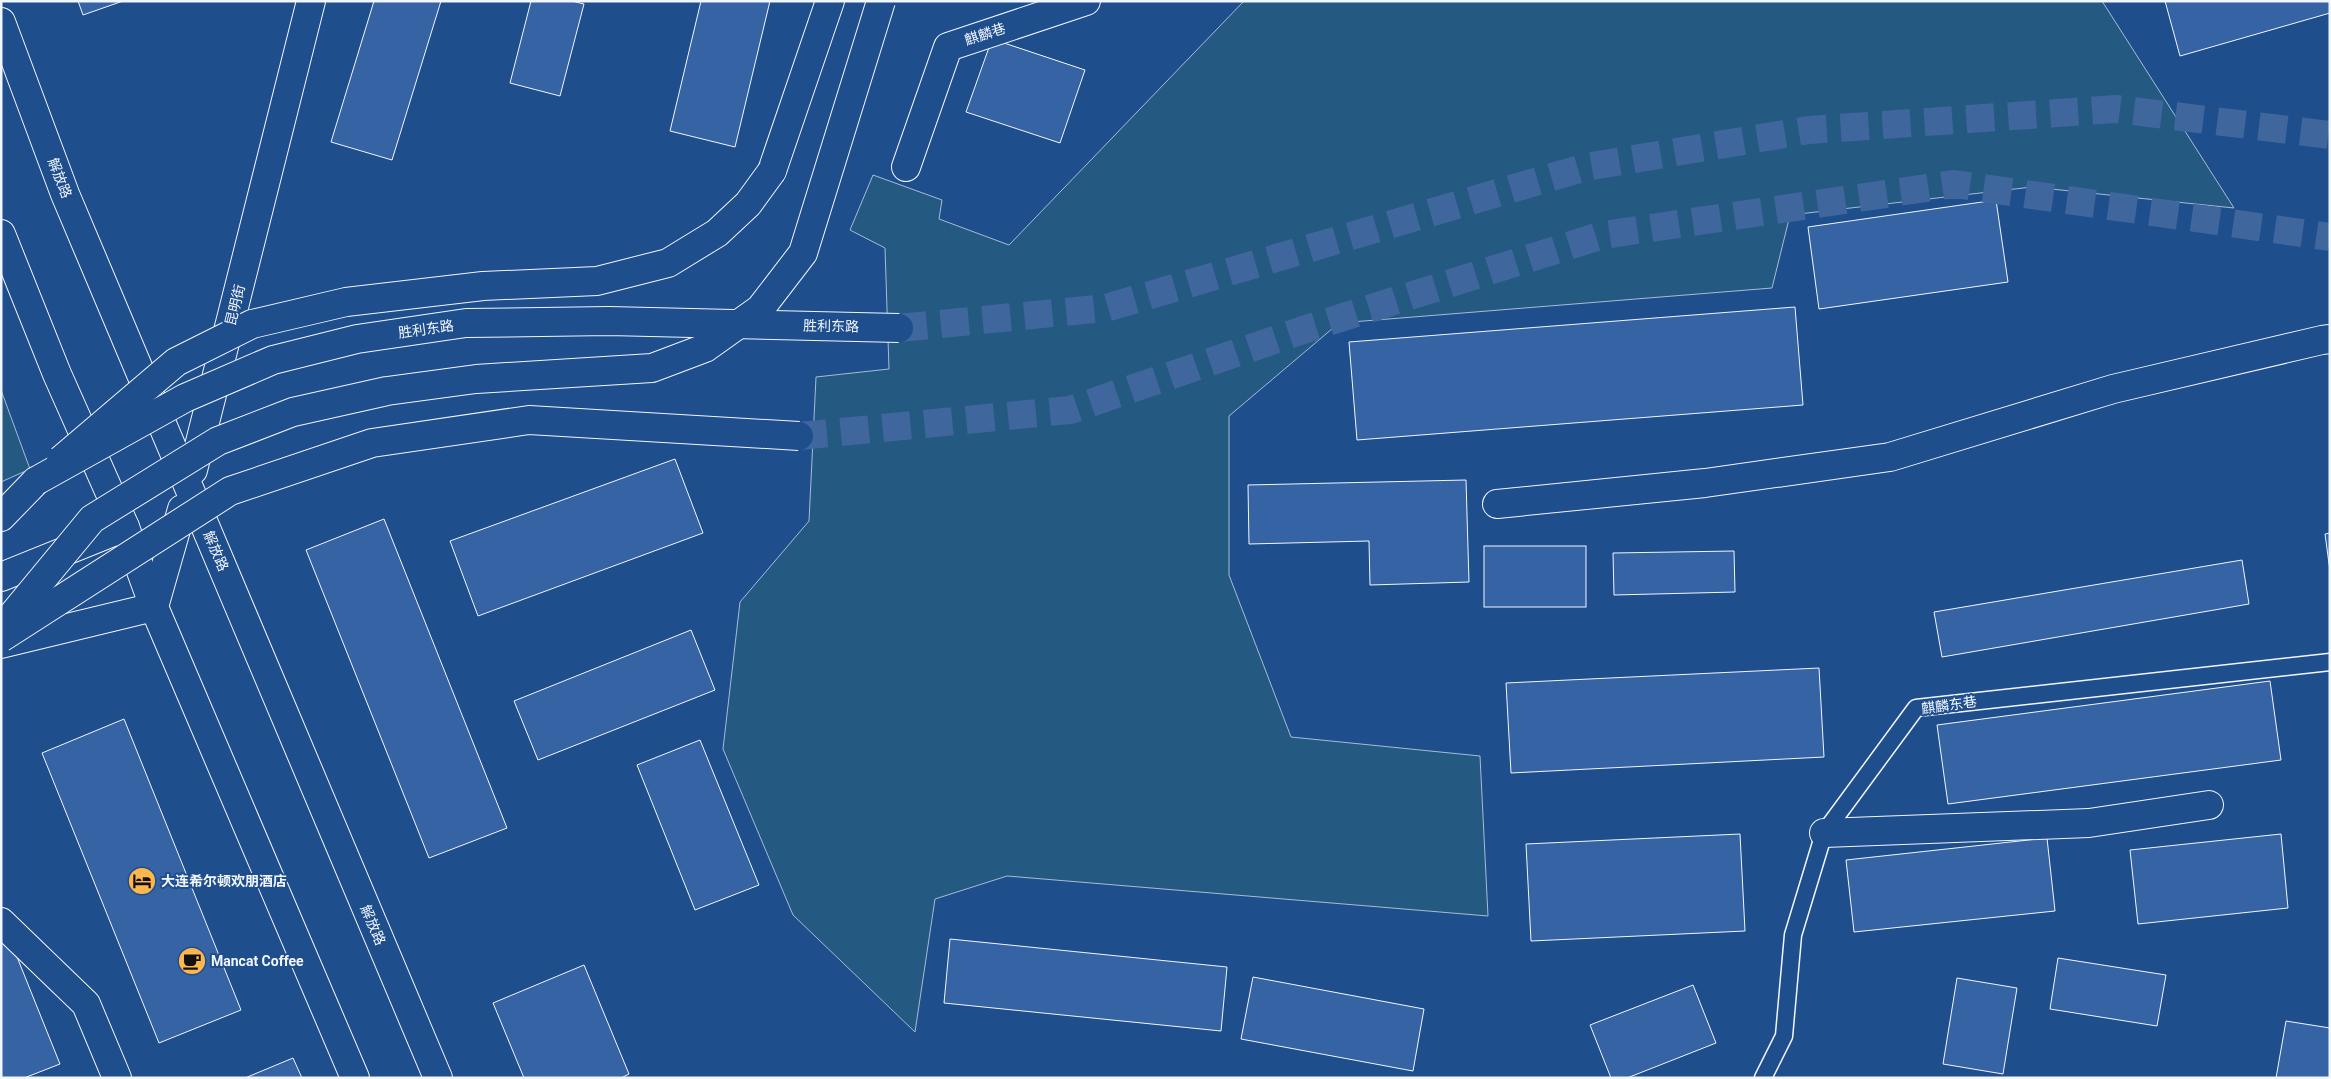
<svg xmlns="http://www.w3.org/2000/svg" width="2331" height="1079" viewBox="0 0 2331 1079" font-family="Roboto,'Noto Sans SC',sans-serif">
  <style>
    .green { fill: #245a82; stroke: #a8bbd7 }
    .building { fill: #3563a3; stroke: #f2f6ff }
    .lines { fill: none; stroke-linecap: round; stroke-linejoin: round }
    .primary-tunnel { stroke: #3f679d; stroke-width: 28; stroke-dasharray: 28 14; stroke-linecap: butt }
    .lane-casing { stroke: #f2f6ff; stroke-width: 19 }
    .street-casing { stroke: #f2f6ff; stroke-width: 30 }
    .secondary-casing { stroke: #f2f6ff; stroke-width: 30 }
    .primary-casing { stroke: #f2f6ff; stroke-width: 30 }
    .lane { stroke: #1f4e8c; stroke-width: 16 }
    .street { stroke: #1f4e8c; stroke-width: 28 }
    .secondary { stroke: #1f4e8c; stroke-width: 28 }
    .primary { stroke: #1f4e8c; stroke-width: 28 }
    .secondary-bridge-casing { stroke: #f2f6ff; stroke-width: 30; stroke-linecap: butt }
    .primary-bridge-casing { stroke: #f2f6ff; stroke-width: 30; stroke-linecap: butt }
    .secondary-bridge { stroke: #1f4e8c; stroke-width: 28 }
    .primary-bridge { stroke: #1f4e8c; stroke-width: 28 }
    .labels { text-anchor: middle; stroke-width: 4; stroke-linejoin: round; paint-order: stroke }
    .street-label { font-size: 14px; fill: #f2f6ff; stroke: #1f4e8c }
    .poi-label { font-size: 14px; font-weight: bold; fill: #f2f6ff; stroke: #1f4e8c; text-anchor: start }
  </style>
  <rect width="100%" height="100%" fill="#1f4e8c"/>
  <g class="green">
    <path d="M1244,1h858l132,207 -202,-21 -242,28 -18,73 -433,35 -110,93v159l62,162 189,19 8,160 -481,-40 -72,23 -20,133 -122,-117 -70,-166 17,-147 69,-81 7,-144 73,-8 -4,-121 -35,-18 23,-55 69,25 -3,19 70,26z"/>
    <path d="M1,390l29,79 -29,13z"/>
  </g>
  <g class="building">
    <path d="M78,1h45l-40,14z"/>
    <path d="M374,1h67l-49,159 -61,-18z"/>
    <path d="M531,1h41l12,3 -24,92 -50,-13z"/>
    <path d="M701,1h69l-35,146 -65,-16z"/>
    <path d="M2165,1h165v12l-150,43z"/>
    <path d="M992,39l93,31 -25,73 -94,-31z"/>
    <path d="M1996,200l12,82 -189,27 -11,-82z"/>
    <path d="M1795,307l8,98 -446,35 -8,-98z"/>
    <path d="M675,459l28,74 -225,83 -28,-75z"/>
    <path d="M1466,480l3,102 -99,3 -1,-44 -120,3 -1,-59z"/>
    <path d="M384,519l123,309 -78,30 -123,-308z"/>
    <path d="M2330,533v38l-5,-37z"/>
    <rect x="1484" y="546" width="102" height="61"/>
    <path d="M1734,551l1,41 -121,3 -1,-42z"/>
    <path d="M2242,560l7,44 -307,53 -8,-45z"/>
    <path d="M691,630l24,60 -177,70 -24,-59z"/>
    <path d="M1819,668l5,89 -313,16 -5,-90z"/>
    <path d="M2270,681l11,79 -333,44 -11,-79z"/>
    <path d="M124,719l117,291 -82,33 -117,-290z"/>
    <path d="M700,740l59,145 -64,25 -58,-145z"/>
    <path d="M1740,834l5,97 -214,10 -5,-97z"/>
    <path d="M2281,834l7,74 -150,16 -8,-74z"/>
    <path d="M2047,838l8,73 -201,21 -8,-72z"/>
    <path d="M7,932l53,132 -36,14h-23v-144z"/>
    <path d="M950,939l277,28 -6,64 -277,-28z"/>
    <path d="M2058,958l108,17 -9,51 -107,-17z"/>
    <path d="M584,965l45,109 -8,4h-97l-31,-75z"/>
    <path d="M1253,977l171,32 -11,62 -172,-32z"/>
    <path d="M1957,978l60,10 -14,86 -60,-10z"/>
    <path d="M1693,985l23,58 -89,35h-16l-21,-53z"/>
    <path d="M2286,1021l44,7v50h-54z"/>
    <path d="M293,1058l9,20h-57z"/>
  </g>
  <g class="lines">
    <g class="primary-tunnel">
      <path d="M899,328l207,-20 480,-141 223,-37 307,-21 214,26"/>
      <path d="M799,436l271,-26 245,-84 288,-91 351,-51 376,53"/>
    </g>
    <defs>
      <path id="lane" d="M1763,1078l21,-42 9,-101 31,-102 92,-125 414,-46"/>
      <g id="street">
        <path d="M906,167l42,-120 138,-46"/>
        <path d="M1497,504l208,-21 185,-26 223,-68 209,-49 8,-1"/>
        <path d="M1824,833l265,-10 120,-18"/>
        <path d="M1,922l85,82 31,74"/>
      </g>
      <g id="secondary">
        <path d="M772,171l58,-170"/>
        <path d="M193,470l118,-469"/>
        <path d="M1,577l124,-50"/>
        <path d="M1,644l153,-37 28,-98"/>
      </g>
      <g id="primary">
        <path d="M1,22l64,172 373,884"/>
        <path d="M1,234l56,140 68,153 29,80 201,471"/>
        <path d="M1,517l35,-36"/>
      </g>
    </defs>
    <use href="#lane" class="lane-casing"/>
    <use href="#street" class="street-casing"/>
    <use href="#secondary" class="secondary-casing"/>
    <use href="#primary" class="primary-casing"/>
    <use href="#lane" class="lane"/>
    <use href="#street" class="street"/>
    <use href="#secondary" class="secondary"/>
    <use href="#primary" class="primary"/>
    <defs>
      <g id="secondary-bridge">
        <path d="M61,460l115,-98 76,-38 94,-22 137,-16 114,-5 71,-18 49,-30 31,-29 24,-33"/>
        <path d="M1,629l91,-110 126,-78 75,-29 94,-21 89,-12 176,-11 53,-20 55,-39 43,-56 78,-252"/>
      </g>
      <g id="primary-bridge">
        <path d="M36,481l149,-83 88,-38 84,-21 109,-16 143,-2 290,7"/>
        <path d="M1,638l229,-147 142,-48 157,-23 270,16"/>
      </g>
    </defs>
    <use href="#secondary-bridge" class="secondary-bridge-casing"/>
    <use href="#primary-bridge" class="primary-bridge-casing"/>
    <use href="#secondary-bridge" class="secondary-bridge"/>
    <use href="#primary-bridge" class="primary-bridge"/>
  </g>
  <defs>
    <symbol id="hotel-disc" viewBox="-11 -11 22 22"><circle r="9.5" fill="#ffb74d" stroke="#1f4e8c"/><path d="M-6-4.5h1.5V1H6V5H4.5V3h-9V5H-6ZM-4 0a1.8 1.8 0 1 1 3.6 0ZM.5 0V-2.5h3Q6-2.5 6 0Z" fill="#111"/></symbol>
    <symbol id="cafe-disc" viewBox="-11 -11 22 22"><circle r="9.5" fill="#ffb74d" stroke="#1f4e8c"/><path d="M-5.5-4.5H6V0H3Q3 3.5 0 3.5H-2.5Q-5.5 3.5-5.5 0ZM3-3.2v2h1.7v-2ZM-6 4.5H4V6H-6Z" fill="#111"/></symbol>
  </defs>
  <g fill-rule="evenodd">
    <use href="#hotel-disc" x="126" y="865" width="32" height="32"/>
    <use href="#cafe-disc" x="176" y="945" width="32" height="32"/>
  </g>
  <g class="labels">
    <g class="street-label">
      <text transform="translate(985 34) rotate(-18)" y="5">麒麟巷</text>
      <text transform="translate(60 178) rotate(69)" y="5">解放路</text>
      <text transform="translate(235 305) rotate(-76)" y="5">昆明街</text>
      <text transform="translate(831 326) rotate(1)" y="5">胜利东路</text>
      <text transform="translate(426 329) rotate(-8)" y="5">胜利东路</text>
      <text transform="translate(216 551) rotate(67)" y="5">解放路</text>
      <text transform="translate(1949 705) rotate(-8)" y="5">麒麟东巷</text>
      <text transform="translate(373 925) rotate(67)" y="5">解放路</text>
    </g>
    <g class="poi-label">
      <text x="161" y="886">大连希尔顿欢朋酒店</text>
      <text x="211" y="966">Mancat Coffee</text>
    </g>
  </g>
  <rect width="2331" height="1079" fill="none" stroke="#f2f6ff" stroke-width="5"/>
</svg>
